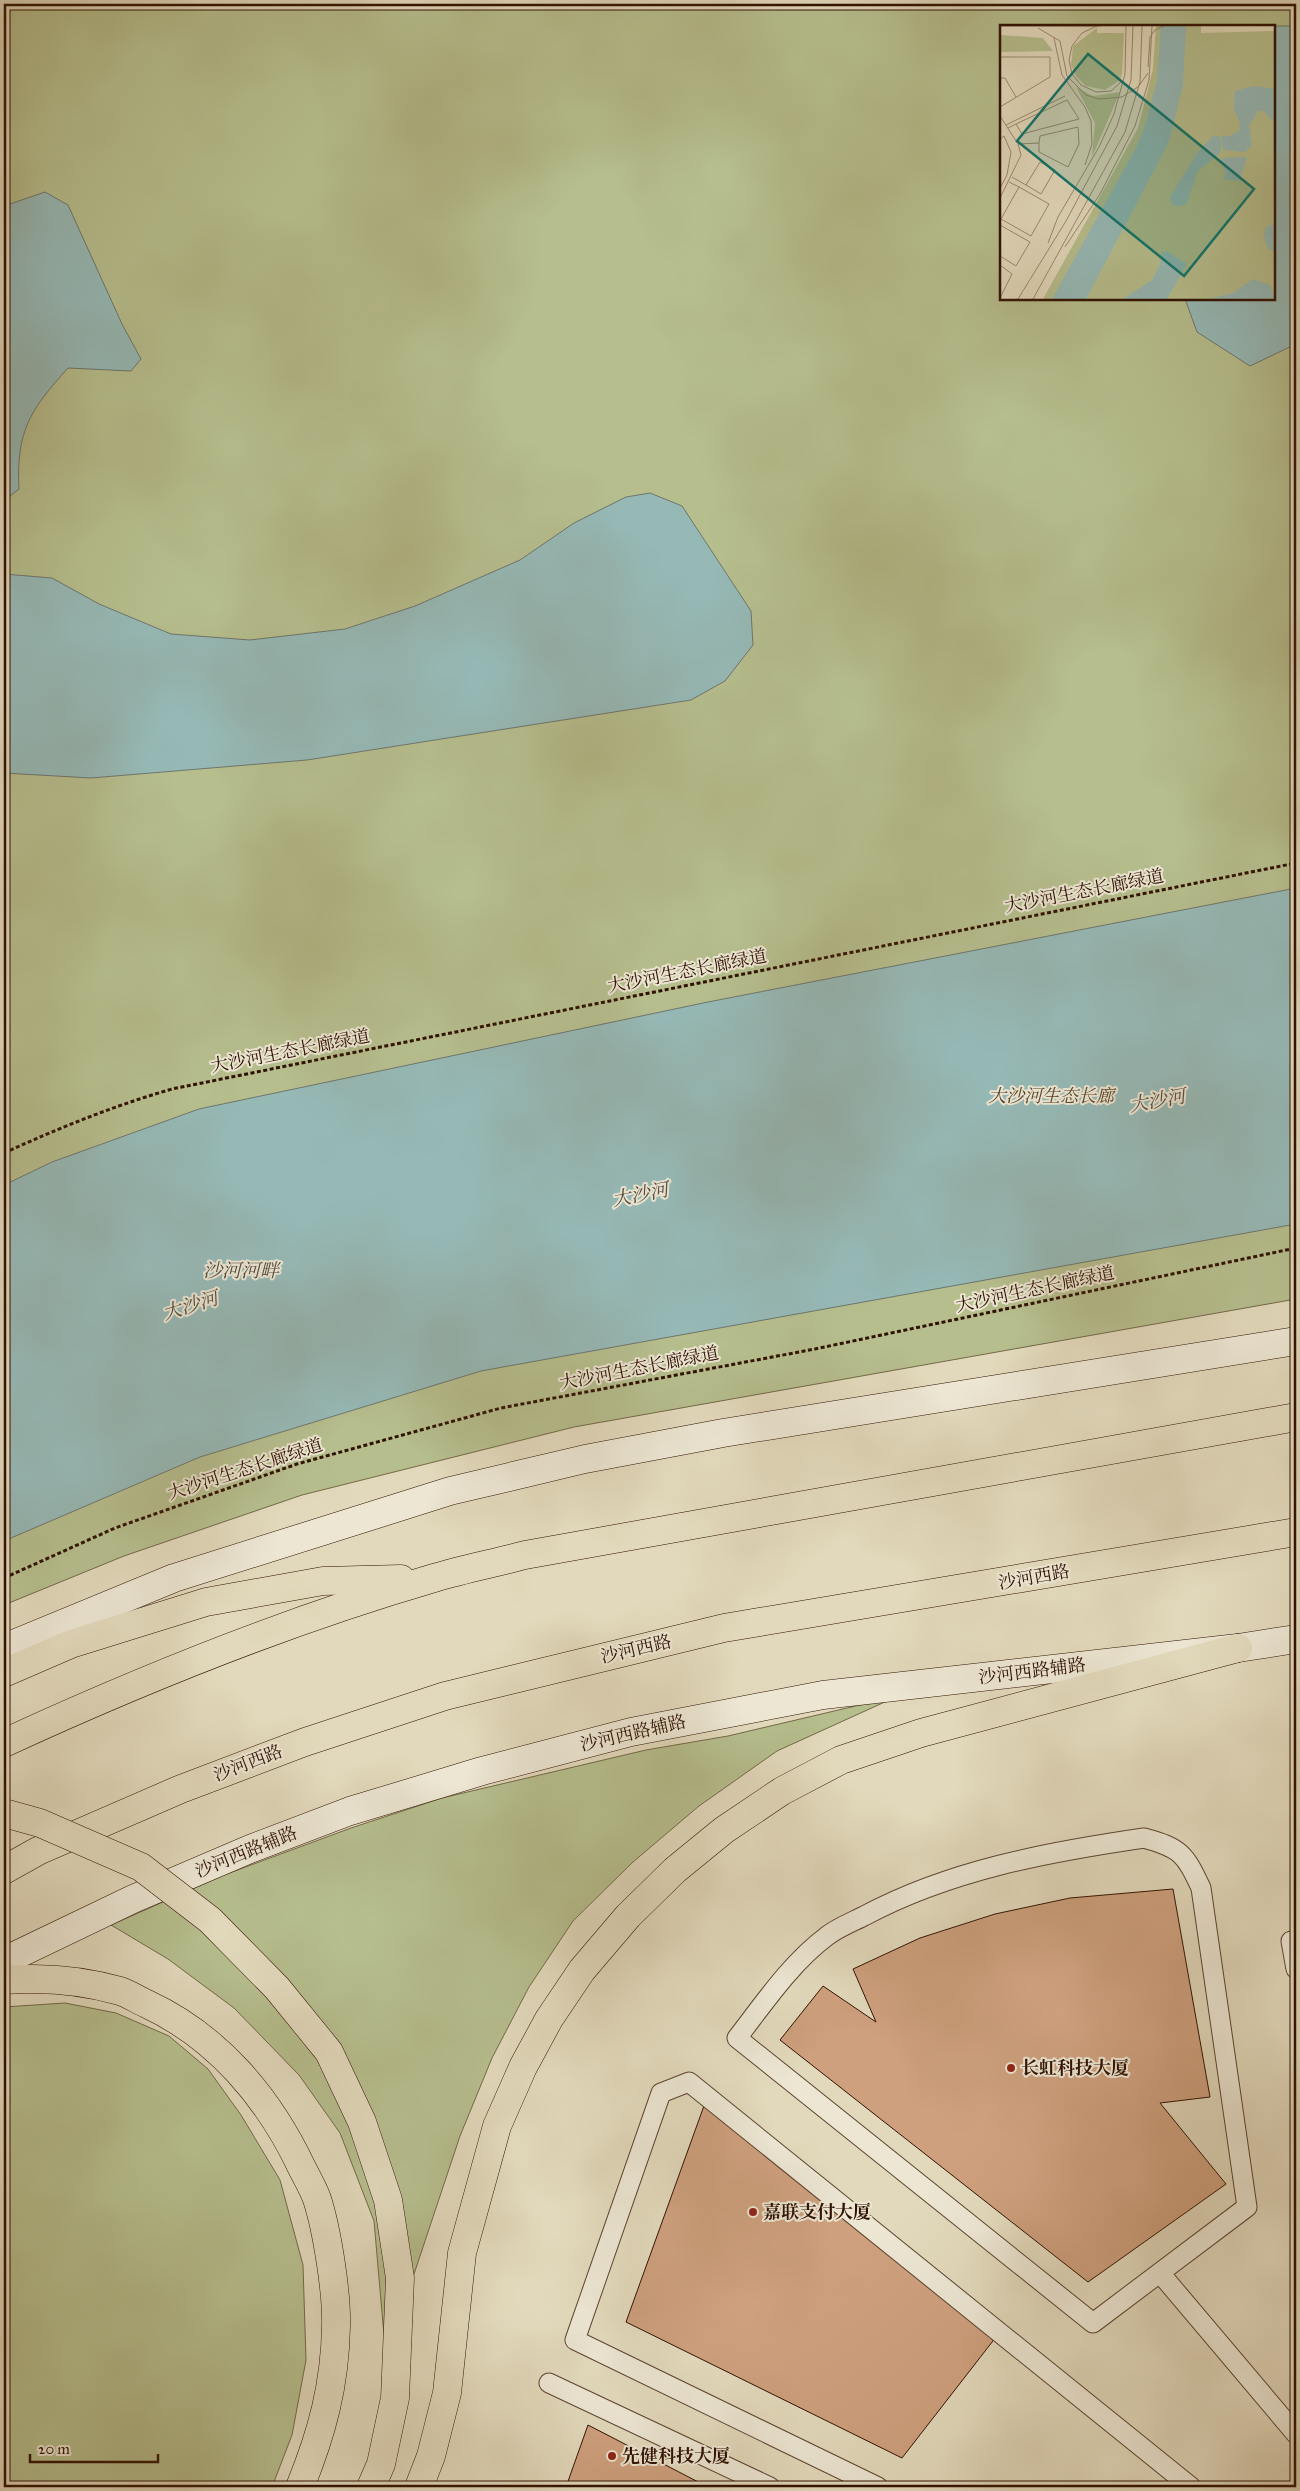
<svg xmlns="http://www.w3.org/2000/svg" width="1300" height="2491" viewBox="0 0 1300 2491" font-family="'IM FELL Great Primer','Noto Serif SC',serif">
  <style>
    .green { fill: #b6be8e; stroke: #736848; fill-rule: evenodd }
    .water { fill: #96b9b6; stroke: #6d766e }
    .building { fill: #cea07e; stroke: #301202 }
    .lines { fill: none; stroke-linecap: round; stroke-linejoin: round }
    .lane-casing { stroke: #5c4430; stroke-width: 21 }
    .secondary-casing { stroke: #301202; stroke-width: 29 }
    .primary-casing { stroke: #301202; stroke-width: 29 }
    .path { stroke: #301202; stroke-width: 3; stroke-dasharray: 4 2.5; stroke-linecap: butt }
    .lane { stroke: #ece6d3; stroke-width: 19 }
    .secondary { stroke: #ece6d3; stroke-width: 28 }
    .primary { stroke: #e2d9bc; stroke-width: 28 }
    .primary-bridge-casing { stroke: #301202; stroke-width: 29; stroke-linecap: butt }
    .primary-bridge { stroke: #e2d9bc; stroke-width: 28 }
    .poi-dot { fill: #8f2418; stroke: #ece6d3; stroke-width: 2 }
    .labels { text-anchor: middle; stroke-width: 4; stroke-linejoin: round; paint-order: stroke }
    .street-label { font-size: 18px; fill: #301202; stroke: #ece6d3 }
    .park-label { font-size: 18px; font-style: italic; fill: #58462c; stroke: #ece6d3 }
    .poi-label { font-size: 18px; font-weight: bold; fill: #301202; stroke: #ece6d3; text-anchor: start }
    .water-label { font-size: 19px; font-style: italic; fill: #544c41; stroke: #ece6d3 }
    .inset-road { fill: none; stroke: #9b8972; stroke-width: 1 }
    .view { fill: #0f766e; fill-opacity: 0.15; stroke: #0f766e; stroke-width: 2.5 }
    .inset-edge { fill: none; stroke: #301202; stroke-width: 2.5 }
  </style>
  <rect width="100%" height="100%" fill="#e2d9bc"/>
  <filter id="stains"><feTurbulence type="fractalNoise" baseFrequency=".004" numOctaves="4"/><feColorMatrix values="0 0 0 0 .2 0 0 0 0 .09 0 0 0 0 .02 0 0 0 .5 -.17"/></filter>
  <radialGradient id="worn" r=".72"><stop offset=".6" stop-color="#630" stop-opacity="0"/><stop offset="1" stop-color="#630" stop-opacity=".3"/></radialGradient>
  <g class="green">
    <path d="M4,4h1292v1295l-722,128 -272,68 -178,61 -120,49zM1001,26h273v273h-273z"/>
    <path d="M898,1696l-121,55 -78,55 -66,56 -60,59 -44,66 -37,71 -32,78 -74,222 -12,-137 -34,-88 -41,-58 -65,-67 -66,-49 -57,-34 113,-50 127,-47 91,-30 204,-48 82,-14z"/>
    <path d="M65,2003l51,10 53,23 39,33 33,46 39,65 23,85 3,95 -14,75 -20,52h-268v-480z"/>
  </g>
  <g class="water">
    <path d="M1274,26h22v318l-46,22 -53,-34 -12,-33h89z"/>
    <path d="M45,192l23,13 54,119 19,35 -10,12 -63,-3c-38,42 -52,63 -49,121l-15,12v-295z"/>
    <path d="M650,493l32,13 69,105 2,34 -28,36 -34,19 -384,60 -216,18 -87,-5v-199l48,4 47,26 72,30 79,6 95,-11 70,-23 105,-46 54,-37 52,-26z"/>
    <path d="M1296,888v336l-815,147 -281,86 -196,84v-356l48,-23 147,-53 509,-107z"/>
  </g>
  <g class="building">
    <path d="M1173,1889l37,208 -50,6 66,81 -138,98 -308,-242 43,-54 53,36 -23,-53 67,-31 75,-24 75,-16z"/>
    <path d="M705,2103l291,234 -94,121 -276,-136z"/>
    <path d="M588,2425l120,62h-142z"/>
  </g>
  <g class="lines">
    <defs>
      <g id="lane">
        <path d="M1144,1838c37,10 41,16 57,50l46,319 -154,116 -356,-285c28,-36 53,-74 90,-102 10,-8 25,-14 37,-20 86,-46 184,-64 280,-78z"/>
        <path d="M1296,1940l-5,1 5,28"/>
        <path d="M1160,2273l136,161"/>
        <path d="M549,2383l221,104"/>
        <path d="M878,2487l-303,-147 86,-247 28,-11 502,405"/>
      </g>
      <g id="secondary">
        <path d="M4,1648l170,-70 276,-87 135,-32 138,-26 573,-92"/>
        <path d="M4,1961l129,-62 117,-50 100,-38 132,-40 149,-39 192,-37 415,-47 58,-9"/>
      </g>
      <g id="primary">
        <path d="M4,1673l67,-29 135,-42 117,-21 78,-2"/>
        <path d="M4,1743c139,-64 282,-122 430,-165 30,-9 61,-15 91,-23l771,-138"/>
        <path d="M4,1870l34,-19 143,-62 124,-47 140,-46 279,-68 572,-96"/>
        <path d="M4,1980c39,-3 78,0 116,11 9,3 18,9 27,13 71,33 122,94 155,164 5,10 11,20 15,31 10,31 20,94 19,127 -1,59 -14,107 -36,161"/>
        <path d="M419,2487l12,-31 16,-63 15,-140 35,-127 26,-59 26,-48 33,-49 46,-54 47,-46 49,-40 58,-39 59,-31 80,-27 317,-85"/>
      </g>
    </defs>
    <use href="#lane" class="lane-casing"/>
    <use href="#secondary" class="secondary-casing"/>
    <use href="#primary" class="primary-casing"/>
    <g class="path">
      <path d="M4,1153c55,-25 109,-47 168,-64l1124,-226"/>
      <path d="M4,1578l111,-50 182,-64 204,-56 314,-59 481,-101"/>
    </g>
    <use href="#lane" class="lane"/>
    <use href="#secondary" class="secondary"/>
    <use href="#primary" class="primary"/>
    <defs>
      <path id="primary-bridge" d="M4,1813l36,10 101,44 69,53 67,68 52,64 33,70 26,78 12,78 -5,120 -14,66 -10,23"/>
    </defs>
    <use href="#primary-bridge" class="primary-bridge-casing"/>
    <use href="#primary-bridge" class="primary-bridge"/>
  </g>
  <g class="poi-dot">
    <circle cx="1011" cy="2068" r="5"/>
    <circle cx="753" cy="2212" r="5"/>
    <circle cx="612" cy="2456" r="5"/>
  </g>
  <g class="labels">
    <g class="street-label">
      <text transform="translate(1084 891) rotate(-11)" y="6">大沙河生态长廊绿道</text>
      <text transform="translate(687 971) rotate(-11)" y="6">大沙河生态长廊绿道</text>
      <text transform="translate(290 1051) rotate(-11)" y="6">大沙河生态长廊绿道</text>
      <text transform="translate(1035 1289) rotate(-12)" y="6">大沙河生态长廊绿道</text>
      <text transform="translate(639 1368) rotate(-11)" y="6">大沙河生态长廊绿道</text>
      <text transform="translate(245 1469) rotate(-18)" y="6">大沙河生态长廊绿道</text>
      <text transform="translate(1034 1577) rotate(-10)" y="6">沙河西路</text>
      <text transform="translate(636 1649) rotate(-13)" y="6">沙河西路</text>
      <text transform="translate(1032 1671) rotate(-7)" y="6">沙河西路辅路</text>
      <text transform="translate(633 1733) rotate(-13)" y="6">沙河西路辅路</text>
      <text transform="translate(248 1763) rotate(-21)" y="6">沙河西路</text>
      <text transform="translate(246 1852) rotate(-22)" y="6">沙河西路辅路</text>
    </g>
    <g class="park-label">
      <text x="1051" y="1102">大沙河生态长廊</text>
    </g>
    <g class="poi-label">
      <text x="1021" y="2074">长虹科技大厦</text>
      <text x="763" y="2218">嘉联支付大厦</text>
      <text x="622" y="2462">先健科技大厦</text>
    </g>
    <g class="water-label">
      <text transform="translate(1157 1100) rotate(-10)" y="7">大沙河</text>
      <text transform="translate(640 1194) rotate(-11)" y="7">大沙河</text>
      <text x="241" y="1277">沙河河畔</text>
      <text transform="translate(190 1305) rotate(-17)" y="7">大沙河</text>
    </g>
  </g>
  <g transform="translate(1000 25)">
    <rect width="275" height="275" fill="#e2d9bc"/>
    <path d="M156,1h45v7l74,-2v268h-232l95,-171 15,-59zM97,3v5h27l-2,41 -2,6 -15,10 -19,-4 -10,-10 -5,-11 2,-19zM0,10l43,3 10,13 -53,1zM76,62l17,9 27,-4 -28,65 3,-34z" fill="#b6be8e"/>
    <path d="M161,1h25l-3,60 -14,56 -83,157h-34l85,-153 9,-23 11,-43zM253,61l22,3v29l-3,2 -8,-9h-6l-9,15 3,19 -7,7 -22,-2 -2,-14h8l10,-5 1,-7 -6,-16 1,-17zM213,111h5l3,4v12l-23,19 -12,34 -13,1 -3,-9 27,-44zM247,132l-8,24 -16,-2 3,-6 -5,-10 1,-5zM275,198v29l-7,-3 -4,-13 1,-8zM167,226l20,13 -20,35h-44l29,-19 8,-15 2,-13zM253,254l17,6 5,14h-66l24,-6z" fill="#96b9b6"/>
    <path class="inset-road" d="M0,1h101M97,1l-15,7 -10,13 -3,14 3,14 9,11 15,7 15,-1 11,-10M38,3l22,13 7,35 19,19 13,4 23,-2 16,-10 10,-14M54,13l8,37 23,32 6,14 1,23 -7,21M0,32h50v20l-50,30M148,42l2,-30 5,-7 9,-4M0,53h5l11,19M0,91l18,28 3,11 -21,43M6,100l59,-29M8,103l8,-4 51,-24 12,19 -57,15 -6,-10M0,114l4,-3 7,16 -4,23 -7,13M18,119l21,-1 1,-7 38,-9 1,17 -11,23 -29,-15v-9M12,152l14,8 15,9 14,-24 -15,-8 -14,23M9,157l10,5 -18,32 30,17 18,-32 -30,-17M0,200l30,17 -14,24 -16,-10M48,218l10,-26 41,-70 15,-33 11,-40 1,-48M65,222l35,-53 35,-68 14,-46 3,-54M0,240l12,9 -12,24M18,274l48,-78 51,-95 14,-46 2,-54M33,274l92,-167 15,-50 2,-56"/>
    <path class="view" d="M88,29l166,135 -70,87 -167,-135z"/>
    <rect width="275" height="275" class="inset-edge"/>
  </g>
  <rect width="1300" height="2491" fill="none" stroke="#e2d9bc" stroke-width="20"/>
  <rect x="5" y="5" width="1290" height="2481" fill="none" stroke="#301202" stroke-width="2.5"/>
  <rect x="10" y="10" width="1280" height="2471" fill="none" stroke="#301202"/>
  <path d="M30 2454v8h128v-8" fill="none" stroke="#301202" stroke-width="2.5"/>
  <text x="38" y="2454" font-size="15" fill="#301202" stroke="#ece6d3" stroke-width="4" paint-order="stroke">20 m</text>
  <rect width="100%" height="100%" filter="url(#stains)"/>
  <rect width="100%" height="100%" fill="url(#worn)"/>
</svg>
